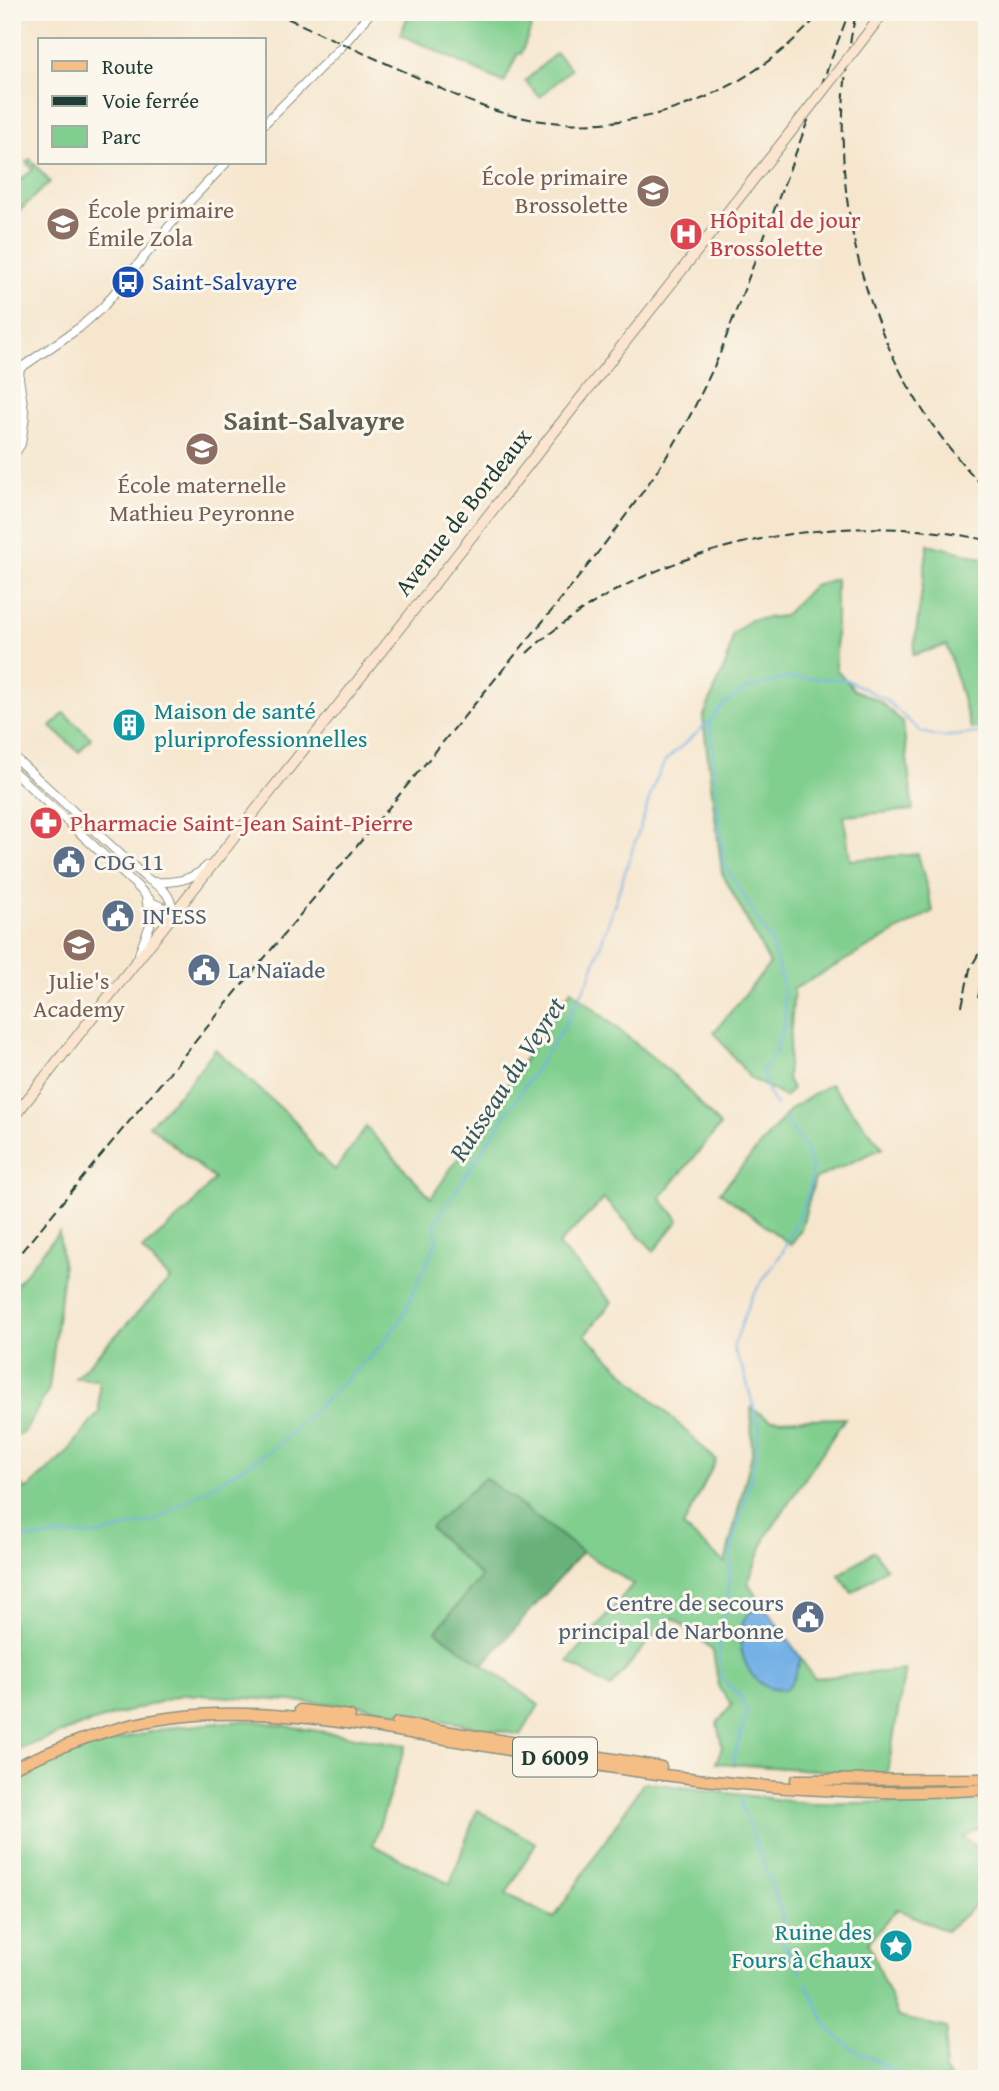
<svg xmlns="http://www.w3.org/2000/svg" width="999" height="2091" viewBox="0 0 999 2091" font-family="'Gentium Book Plus',serif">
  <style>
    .green { fill: #81cf8f; stroke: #508662; stroke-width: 2 }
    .forest { fill: #68b27a; stroke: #447857; stroke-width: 2 }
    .water { fill: #74b1e6; stroke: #4a778d; stroke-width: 2 }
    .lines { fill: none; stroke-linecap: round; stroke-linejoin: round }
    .stream { stroke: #74b1e6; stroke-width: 2 }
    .tertiary-casing { stroke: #8a9281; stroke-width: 10 }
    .secondary-casing { stroke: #8a9281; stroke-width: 12 }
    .primary-casing { stroke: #8a9281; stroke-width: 13 }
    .tertiary { stroke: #fff; stroke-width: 8 }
    .secondary { stroke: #fbe5cf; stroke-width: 10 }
    .primary { stroke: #f6be87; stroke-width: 10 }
    .rail { stroke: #1f3d34; stroke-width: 2; stroke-dasharray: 10 5; stroke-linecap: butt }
    .secondary-bridge-casing { stroke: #8a9281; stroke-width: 12; stroke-linecap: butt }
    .secondary-bridge { stroke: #fbe5cf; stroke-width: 10 }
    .labels { text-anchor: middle; stroke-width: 6; stroke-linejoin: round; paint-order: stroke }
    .shield { fill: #fbf7ec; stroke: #61756b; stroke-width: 2 }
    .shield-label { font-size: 23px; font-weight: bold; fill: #1f3d34 }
    .education-label { font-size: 24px; fill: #785e54; stroke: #fbf7ec }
    .health-label { font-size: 24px; fill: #be3a42; stroke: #fbf7ec; text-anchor: start }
    .transit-label { font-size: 24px; fill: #164399; stroke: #fbf7ec; text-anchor: start }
    .street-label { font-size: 24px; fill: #1f3d34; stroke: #fbf7ec }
    .culture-label { font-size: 24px; fill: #0d838f; stroke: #fbf7ec; text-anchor: start }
    .service-label { font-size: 24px; fill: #4e5e75; stroke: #fbf7ec; text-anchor: start }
    .water-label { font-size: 26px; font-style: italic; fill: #345a60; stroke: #fbf7ec }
    .quarter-label { font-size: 28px; font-weight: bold; fill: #5c5f52; stroke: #fbf7ec }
  </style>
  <rect width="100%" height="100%" fill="#fbf7ec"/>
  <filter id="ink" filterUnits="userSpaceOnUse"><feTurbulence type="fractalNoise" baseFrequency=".0143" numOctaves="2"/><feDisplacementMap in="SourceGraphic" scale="14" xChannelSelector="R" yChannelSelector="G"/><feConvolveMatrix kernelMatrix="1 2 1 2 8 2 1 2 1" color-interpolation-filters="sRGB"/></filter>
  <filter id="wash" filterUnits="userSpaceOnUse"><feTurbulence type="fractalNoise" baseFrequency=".00686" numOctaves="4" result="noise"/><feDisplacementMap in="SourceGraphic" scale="28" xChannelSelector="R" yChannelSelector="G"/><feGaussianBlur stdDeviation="1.57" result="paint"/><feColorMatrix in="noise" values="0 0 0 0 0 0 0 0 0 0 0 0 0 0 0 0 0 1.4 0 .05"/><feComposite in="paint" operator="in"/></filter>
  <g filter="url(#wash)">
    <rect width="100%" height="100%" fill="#f6e6ce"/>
    <g class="green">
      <path d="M410,12h127l-16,42 -3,-1 -14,30 -104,-49z"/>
      <path d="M556,53l15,16 -31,28 -15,-16z"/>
      <path d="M30,159l20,23 -31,29 -7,-7v-18l21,-16 -7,-8z"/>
      <path d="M928,544l59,15v167l-16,3 -24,-84 -34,10z"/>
      <path d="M836,579v90l18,21 26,11 23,22 10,87 -69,6 6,44 68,-6 15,57 -139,78 -7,89 5,11 -7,8 -35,-19 -36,-46 56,-68 -48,-91 -19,-155 24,-57 6,-27 17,-14 34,-4 30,-31z"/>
      <path d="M64,713l27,25 -12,14 -28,-25z"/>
      <path d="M571,990l105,87 44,49 -60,72 19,22 -25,31 -50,-52 -46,46 54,57 -27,33 131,125 -33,67 42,36 27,-109 -1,-46 20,12 74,-2 -79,119 -18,46 66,95 91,-8 -18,105 -171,-12 6,-16 -5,-24 15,-18 -13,-17 -6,-37 -39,-33 -22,19 -42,51 -42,-26 65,-78 -51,-32 -97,-74 -4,99 -45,54 103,74 -18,30 -158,-29 -178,-12 -105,32 -68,26v-275l14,13 40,-36 33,-42v-32l-24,-2 95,-99 -28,-29 47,-41 25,-30 -65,-54 36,-37 30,-39 80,72 21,31 19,18 31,-43 65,71z"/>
      <path d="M830,1084l53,64 -68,31 -14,50 -10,16 -71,-53 72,-84z"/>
      <path d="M59,1232l4,39 -14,118 -24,42 -13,8v-150z"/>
      <path d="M874,1551l12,17 -34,25 -13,-18z"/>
      <path d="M249,1720l157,25 -33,100 77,39 27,-74 59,33 -30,51 48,24 90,-136 168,22 175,-4v28l-10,1 -14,8 24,20v38l-41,36 -49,-22 -29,34 30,74 49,11 -3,43 7,8h-939v-301l55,-26 100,-24z"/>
    </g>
    <path class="forest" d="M485,1478l97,74 -99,113 -47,-34 45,-54 -51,-50z"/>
    <path class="water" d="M765,1608l36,50 -8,22 -8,10c-5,-1 -11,0 -16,-2 -24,-8 -37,-51 -23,-71 4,-7 12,-8 19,-9z"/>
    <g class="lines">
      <g class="stream">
        <path d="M710,723l13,139 48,80 12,43 2,37 -11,34 -12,15 6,22 8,13"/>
        <path d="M12,1539l89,-5 53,-13 121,-73 108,-104 20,-28 33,-74 -1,-20 130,-197 25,-48 65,-195 10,-21 44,-39 12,-15 22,-17 42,-12 60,1 40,20 36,33 20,5 46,-5"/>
        <path d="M733,1762l14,-50 -7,-16 -17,-16 -4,-23v-26l8,-24 5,-62 22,-77 5,-41 -15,-55 -11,-24 19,-52 30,-43 27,-60 3,-25 -8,-21 -19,-29"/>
        <path d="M740,1800l41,112 2,14 -3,12 21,35"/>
        <path d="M806,1983l22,45 22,19 59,32"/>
      </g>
    </g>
  </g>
  <g filter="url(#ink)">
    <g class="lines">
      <defs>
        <g id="tertiary">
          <path d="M264,124l80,-80 27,-32"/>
          <path d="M12,362c10,6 10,16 0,23"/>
          <path d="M19,369l60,-41 24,-21 87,-106 36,-38"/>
          <path d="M12,400l5,16 -5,23"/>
          <path d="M12,458l9,-14 4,-27 -6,-39"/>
          <path d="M12,755l133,122c17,12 23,12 29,35"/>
          <path d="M12,770l125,116 16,17 21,9"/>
          <path d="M156,882c19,1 37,-2 51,-16"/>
          <path d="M139,954l11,-29 -4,-29"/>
        </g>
        <path id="secondary" d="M12,1119l774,-981"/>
        <g id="primary">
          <path d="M300,1710l50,6"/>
          <path d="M397,1723l264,44"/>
          <path d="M12,1768c50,-22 101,-43 156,-50 78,-11 158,1 236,14 75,12 149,27 224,38 118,17 240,28 359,19"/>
          <path d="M796,1780l191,-1"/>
        </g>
      </defs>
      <use href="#tertiary" class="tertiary-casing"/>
      <use href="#secondary" class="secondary-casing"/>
      <use href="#primary" class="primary-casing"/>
      <use href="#tertiary" class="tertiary"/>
      <use href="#secondary" class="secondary"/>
      <use href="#primary" class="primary"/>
      <g class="rail">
        <path d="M274,12c45,21 91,42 136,62 30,14 61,30 93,39 116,32 241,-11 318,-101"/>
        <path d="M855,18c-37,166 10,351 132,472"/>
        <path d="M527,653c120,-110 303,-146 460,-113"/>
        <path d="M978,998l9,-41"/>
        <path d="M962,1006l8,-37 17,-30"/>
        <path d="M12,1263l532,-643c41,-50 81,-101 117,-155 23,-34 40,-71 58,-109l130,-344"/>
      </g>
      <defs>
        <path id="secondary-bridge" d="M786,138l95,-122"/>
      </defs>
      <use href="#secondary-bridge" class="secondary-bridge-casing"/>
      <use href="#secondary-bridge" class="secondary-bridge"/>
    </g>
  </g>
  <defs>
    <symbol id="school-disc" viewBox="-11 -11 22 22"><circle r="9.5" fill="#8d6e63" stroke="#fbf7ec"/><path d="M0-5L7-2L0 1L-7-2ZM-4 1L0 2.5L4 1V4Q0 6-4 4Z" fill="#fff"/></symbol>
    <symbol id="hospital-disc" viewBox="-11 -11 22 22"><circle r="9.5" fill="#e0444e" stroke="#fbf7ec"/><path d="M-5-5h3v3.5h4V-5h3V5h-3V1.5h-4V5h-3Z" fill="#fff"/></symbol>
    <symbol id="bus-disc" viewBox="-11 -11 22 22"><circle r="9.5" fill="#1a4fb4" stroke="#fbf7ec"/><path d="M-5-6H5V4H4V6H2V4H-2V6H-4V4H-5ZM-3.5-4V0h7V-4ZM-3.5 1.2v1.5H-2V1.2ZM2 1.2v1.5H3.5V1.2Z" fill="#fff"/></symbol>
    <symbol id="building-disc" viewBox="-11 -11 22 22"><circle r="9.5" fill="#0f9aa8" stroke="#fbf7ec"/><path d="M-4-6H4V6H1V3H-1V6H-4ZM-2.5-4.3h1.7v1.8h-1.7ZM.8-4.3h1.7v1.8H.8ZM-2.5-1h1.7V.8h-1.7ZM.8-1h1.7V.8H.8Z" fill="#fff"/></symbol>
    <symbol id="pharmacy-disc" viewBox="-11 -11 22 22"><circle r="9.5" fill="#e0444e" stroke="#fbf7ec"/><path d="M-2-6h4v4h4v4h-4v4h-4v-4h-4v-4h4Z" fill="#fff"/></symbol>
    <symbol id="civic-disc" viewBox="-11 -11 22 22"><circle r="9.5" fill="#5c6f8a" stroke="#fbf7ec"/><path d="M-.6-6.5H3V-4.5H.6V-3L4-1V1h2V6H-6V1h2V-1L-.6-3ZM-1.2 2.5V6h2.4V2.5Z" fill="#fff"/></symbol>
    <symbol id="sight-disc" viewBox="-11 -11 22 22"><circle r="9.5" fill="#0f9aa8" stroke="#fbf7ec"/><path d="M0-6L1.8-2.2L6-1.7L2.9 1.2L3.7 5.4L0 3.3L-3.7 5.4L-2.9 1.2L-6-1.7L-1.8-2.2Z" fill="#fff"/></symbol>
  </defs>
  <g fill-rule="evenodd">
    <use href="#school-disc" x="634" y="172" width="38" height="38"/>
    <use href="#school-disc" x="44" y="205" width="38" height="38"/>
    <use href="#hospital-disc" x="667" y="215" width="38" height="38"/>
    <use href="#bus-disc" x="109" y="263" width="38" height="38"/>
    <use href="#school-disc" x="183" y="430" width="38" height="38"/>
    <use href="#building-disc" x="110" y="706" width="38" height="38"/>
    <use href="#pharmacy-disc" x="27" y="804" width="38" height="38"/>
    <use href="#civic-disc" x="50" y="843" width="38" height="38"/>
    <use href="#civic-disc" x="99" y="897" width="38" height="38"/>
    <use href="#school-disc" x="60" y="926" width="38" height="38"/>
    <use href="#civic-disc" x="185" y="951" width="38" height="38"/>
    <use href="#civic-disc" x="789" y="1598" width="38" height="38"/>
    <use href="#sight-disc" x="877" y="1927" width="38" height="38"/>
  </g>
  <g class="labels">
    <rect class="shield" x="513" y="1737.5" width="84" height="39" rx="5"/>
    <g class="shield-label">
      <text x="555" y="1765">D 6009</text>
    </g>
    <g class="education-label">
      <text x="628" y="185" text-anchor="end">École primaire<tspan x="628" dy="28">Brossolette</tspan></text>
      <text x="88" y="218" text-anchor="start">École primaire<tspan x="88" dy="28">Émile Zola</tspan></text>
      <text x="202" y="493">École maternelle<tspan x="202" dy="28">Mathieu Peyronne</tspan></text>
      <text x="79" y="989">Julie's<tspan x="79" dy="28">Academy</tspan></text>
    </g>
    <g class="health-label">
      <text x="710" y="228">Hôpital de jour<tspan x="710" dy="28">Brossolette</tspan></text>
      <text x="70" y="831">Pharmacie Saint-Jean Saint-Pierre</text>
    </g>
    <g class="transit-label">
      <text x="152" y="290">Saint-Salvayre</text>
    </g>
    <g class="street-label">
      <text transform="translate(463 512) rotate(-52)" y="8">Avenue de Bordeaux</text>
    </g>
    <g class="culture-label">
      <text x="154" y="719">Maison de santé<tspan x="154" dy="28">pluriprofessionnelles</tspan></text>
      <text x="872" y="1940" text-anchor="end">Ruine des<tspan x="872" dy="28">Fours à Chaux</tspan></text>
    </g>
    <g class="service-label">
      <text x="94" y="870">CDG 11</text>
      <text x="142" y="924">IN'ESS</text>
      <text x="228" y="978">La Naïade</text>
      <text x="784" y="1611" text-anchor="end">Centre de secours<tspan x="784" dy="28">principal de Narbonne</tspan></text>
    </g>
    <g class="water-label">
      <text transform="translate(507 1079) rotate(-57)" y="9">Ruisseau du Veyret</text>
    </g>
    <g class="quarter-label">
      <text x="314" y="430">Saint-Salvayre</text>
    </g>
  </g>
  <rect width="999" height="2091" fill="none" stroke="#fbf7ec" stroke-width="42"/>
  <rect x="38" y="38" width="228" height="126" fill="#fbf7ec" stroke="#a3ada2" stroke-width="2"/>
  <rect x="52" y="61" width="35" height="10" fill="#f6be87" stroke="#a3ada2" stroke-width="2"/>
  <text x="102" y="74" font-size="21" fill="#1f3d34">Route</text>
  <rect x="52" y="96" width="35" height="10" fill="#1f3d34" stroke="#a3ada2" stroke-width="2"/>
  <text x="102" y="108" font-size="21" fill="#1f3d34">Voie ferrée</text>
  <rect x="52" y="126" width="35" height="21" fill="#81cf8f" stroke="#a3ada2" stroke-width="2"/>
  <text x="102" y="144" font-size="21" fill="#1f3d34">Parc</text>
</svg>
